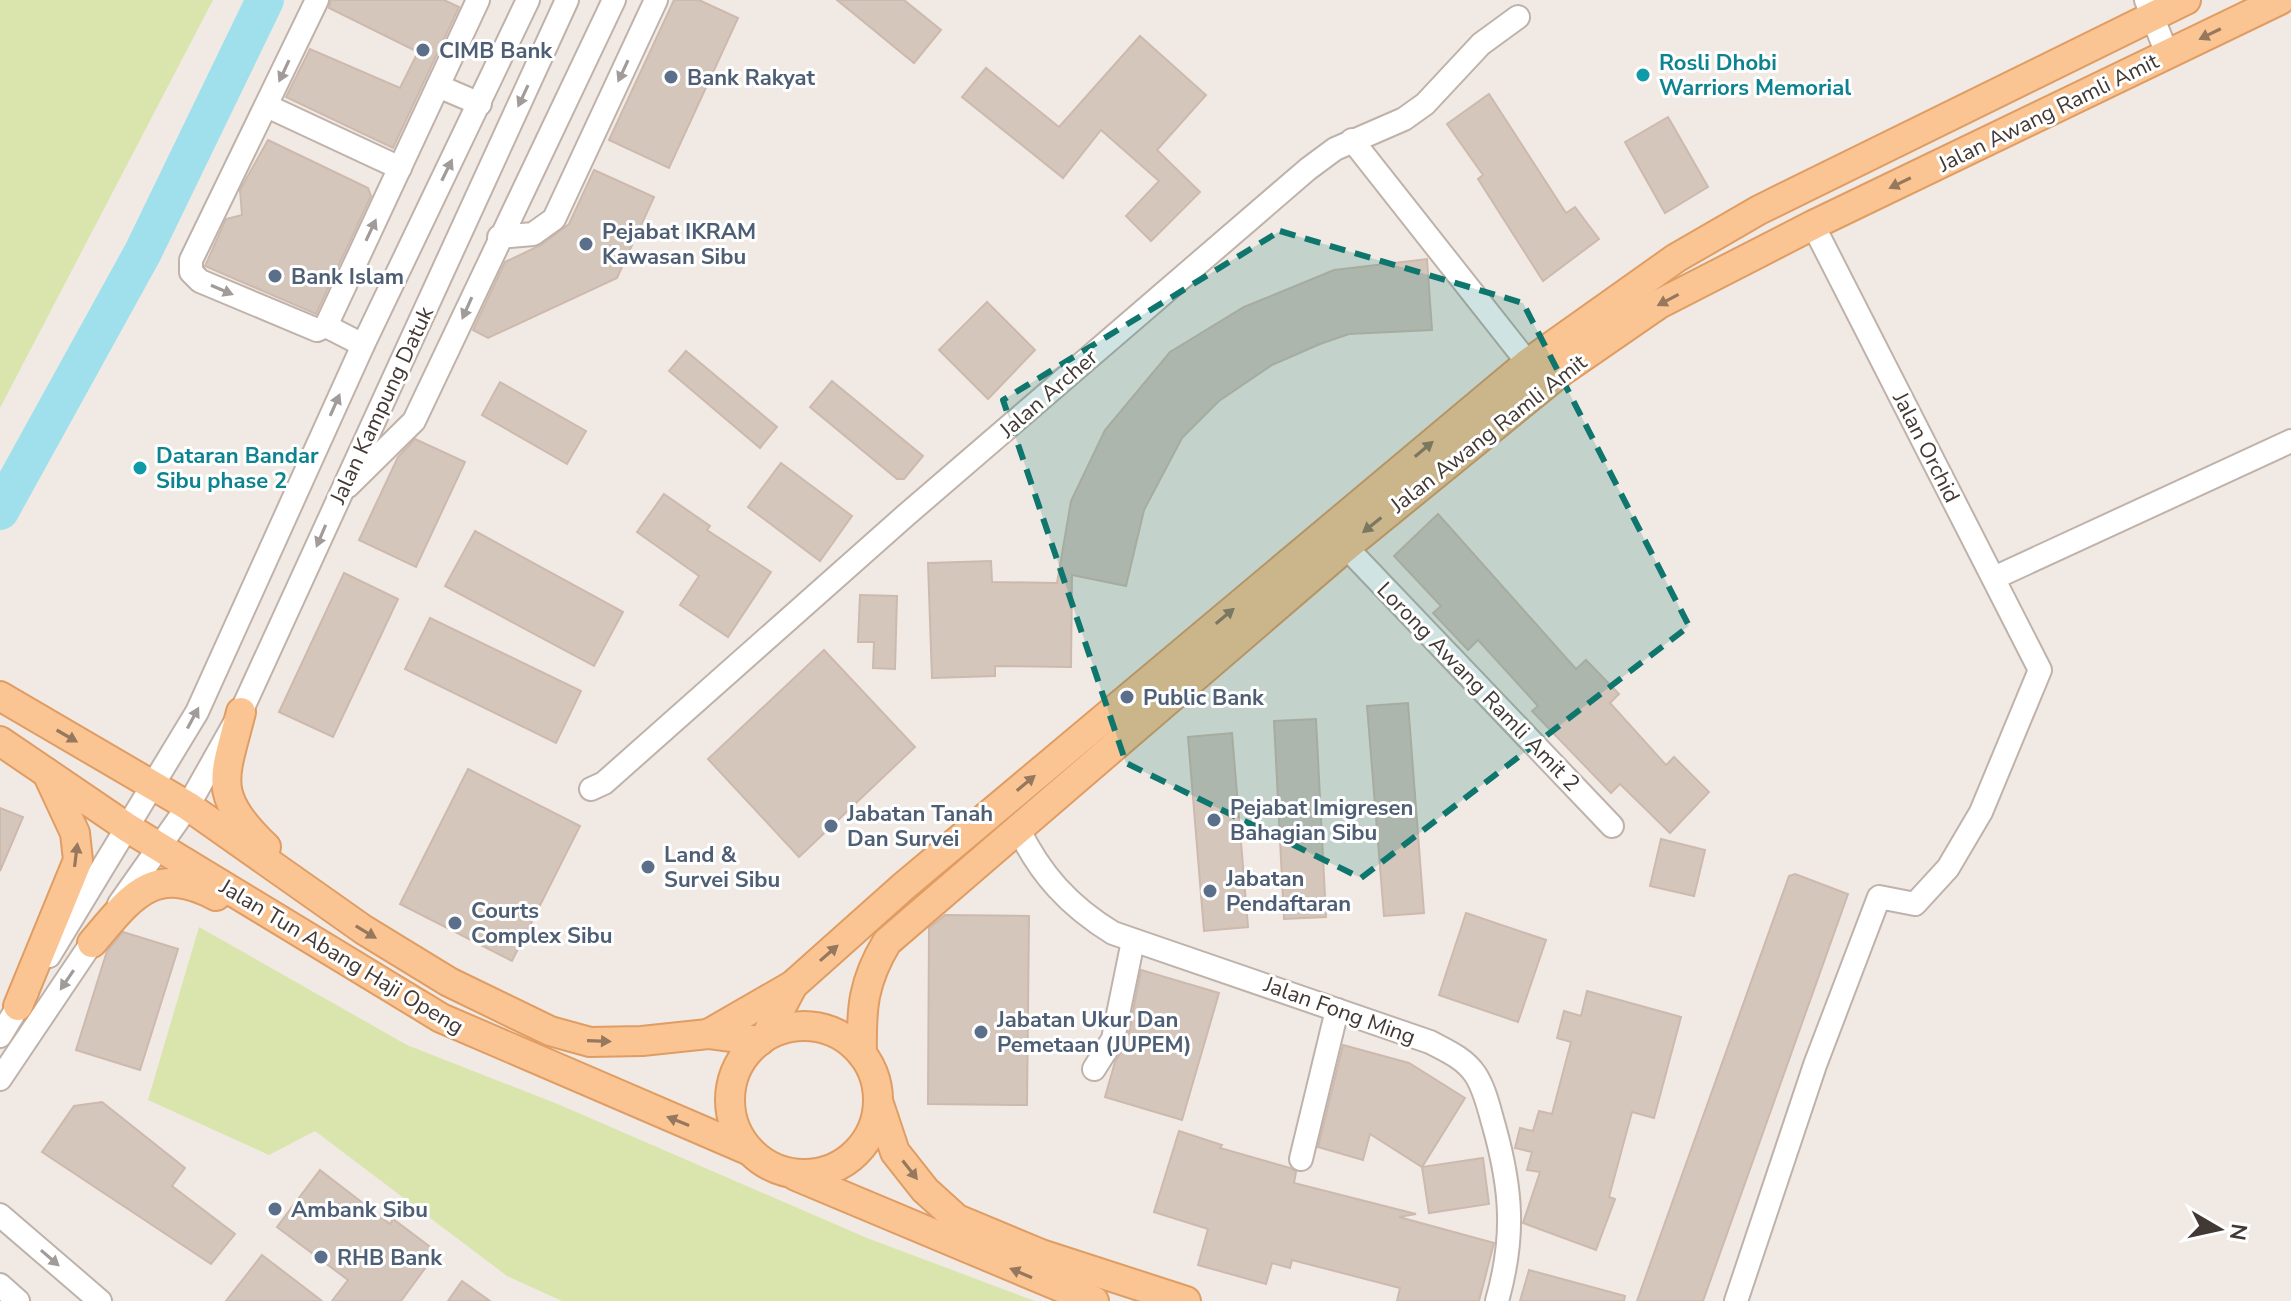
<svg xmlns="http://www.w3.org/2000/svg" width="2291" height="1301" viewBox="0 0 2291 1301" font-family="'Nunito Sans',sans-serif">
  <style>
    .green { fill: #d9e5ad }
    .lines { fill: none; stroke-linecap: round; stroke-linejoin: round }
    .river { stroke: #a0e0ed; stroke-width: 38 }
    .building { fill: #d5c6bc; stroke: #cdb9ad; stroke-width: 2 }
    .minor-casing { stroke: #bfb2aa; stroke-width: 26 }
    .major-casing { stroke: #e09d63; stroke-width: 32 }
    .minor { stroke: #fff; stroke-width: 22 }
    .major { stroke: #fbc593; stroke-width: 28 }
    .oneway { fill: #96785f }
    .oneway2 { fill: #a19c9a }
    .marked { fill: #0f766e; fill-opacity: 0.2; stroke: #0f766e; stroke-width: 6; stroke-dasharray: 16 10; stroke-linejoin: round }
    .service-dot { fill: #5c6f8a; stroke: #fff; stroke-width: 3 }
    .culture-dot { fill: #0f9aa8; stroke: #fff; stroke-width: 3 }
    .labels { text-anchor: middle; stroke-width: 6; stroke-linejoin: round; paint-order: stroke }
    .service-label { font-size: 22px; font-weight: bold; fill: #4e5e75; stroke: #fff; text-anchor: start }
    .culture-label { font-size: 22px; font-weight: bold; fill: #0d838f; stroke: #fff; text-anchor: start }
    .street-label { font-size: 22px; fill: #433934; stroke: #fff }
  </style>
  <rect width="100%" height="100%" fill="#f1eae4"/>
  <g class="green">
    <path d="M0,0h213l-213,408z"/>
    <path d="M199,927l208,118 153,60 307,133 168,63h-473l-55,-25 -192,-145 -46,24 -121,-55z"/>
  </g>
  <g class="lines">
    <path class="river" d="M0,511l143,-259 122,-252"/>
  </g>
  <g class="building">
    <path d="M331,0h113l15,7 -66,141 -107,-51 24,-48 90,39 18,-36 -89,-44z"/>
    <path d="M674,0h25l39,18 -69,150 -60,-28z"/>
    <path d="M837,0h67l37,30 -27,33z"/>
    <path d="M1140,36l66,59 -49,55 43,42 -49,49 -25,-25 33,-35 -58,-51 -38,48 -101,-81 24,-29 73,59z"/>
    <path d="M1489,94l77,119 9,-6 24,32 -56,42 -65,-102 5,-4 -36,-51z"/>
    <path d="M1668,117l40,70 -43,26 -40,-71z"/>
    <path d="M268,140l100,48 3,8 -55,118 -111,-48 21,-47 16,-4 -2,-25z"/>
    <path d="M594,170l60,27 -37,81 -129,60 -15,-8 32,-68 36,-17 28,-21z"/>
    <path d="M1427,259l5,71 -83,4 -29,10 -48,21 -53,36 -37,37 -38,72 -18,76 -54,-11 -1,92 -76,-1v10l-63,2 -4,-115 63,-2 1,21 65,1 14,-82 34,-71 65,-78 74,-45 90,-37z"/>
    <path d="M987,302l48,48 -47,49 -49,-49z"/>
    <path d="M686,351l91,76 -17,21 -91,-77z"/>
    <path d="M832,381l91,75 -19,23h-7l-87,-72z"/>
    <path d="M500,382l86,49 -19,33 -85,-49z"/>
    <path d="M415,439l50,23 -49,105 -57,-27 39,-83z"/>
    <path d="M781,463l71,53 -32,45 -72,-54z"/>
    <path d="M664,494l46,32 -3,4 64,42 -43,65 -48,-32 19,-29 -62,-44z"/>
    <path d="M1438,514l138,155 10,-9 33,34 -9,9 56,62 8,-8 35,35 -39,41 -50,-49 -9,9 -79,-82 6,-5 -60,-66 -10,10 -35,-37 8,-7 -47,-50z"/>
    <path d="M475,531l148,81 -29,54 -149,-80z"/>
    <path d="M344,573l54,26 -65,138 -54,-25z"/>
    <path d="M860,595l37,1 -2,73 -22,-1 1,-26h-16z"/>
    <path d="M430,618l151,73 -25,52 -151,-74z"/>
    <path d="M824,650l91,97 -116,110 -91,-98z"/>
    <path d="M1408,703l16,210 -40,3 -17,-210z"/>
    <path d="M1316,719l10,198 -42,2 -10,-198z"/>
    <path d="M1232,733l16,194 -44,4 -16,-194z"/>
    <path d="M468,769l112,57 -68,135 -112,-57z"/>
    <path d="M0,808l23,9 -23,54z"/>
    <path d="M1661,839l44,11 -11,46 -44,-10z"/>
    <path d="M1795,874l53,20 -145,407h-66l152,-425z"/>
    <path d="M1466,913l80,27 -28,82 -79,-27z"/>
    <path d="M945,915l84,1 -2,189 -99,-1 1,-176z"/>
    <path d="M123,932l55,17 -38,121 -64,-20 31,-99z"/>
    <path d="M1141,970l78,23 -37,127 -77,-23 10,-35 12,-20z"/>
    <path d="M1587,991l94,26 -27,101 -22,-6 -23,85 6,2 -19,51 -73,-27 17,-51 -13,-2 5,-18 -17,-4 5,-20 13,3 6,-20 13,3 19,-72 -14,-4 7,-27 17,5z"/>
    <path d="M1343,1045l66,18 56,35 -43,69 -52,-33 -7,26 -45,-13z"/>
    <path d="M102,1102l83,66 -13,18 63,48 -24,30 -169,-112 32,-46z"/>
    <path d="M1179,1131l43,14 -2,3 70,20 6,4 -2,11 122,31 -17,3 95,26 -15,58h-82l3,-13 -108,-28 -2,8 -18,-5 -6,21 -68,-19 10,-36 -54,-17z"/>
    <path d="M1483,1158l6,46 -60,9 -7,-46z"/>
    <path d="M320,1170l70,54 3,-5 44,33 -36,49h-69l16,-21 -71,-53z"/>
    <path d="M262,1255l60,46h-96z"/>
    <path d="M1529,1270l96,26 -1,5h-104z"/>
    <path d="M462,1281l28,20h-42z"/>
  </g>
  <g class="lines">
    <defs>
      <g id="minor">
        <path d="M317,0l-126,260v12l9,9 117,49 9,-4 152,-326"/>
        <path d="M2146,0l21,54"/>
        <path d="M438,86l42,18"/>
        <path d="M267,106l133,62"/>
        <path d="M1352,140l176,223"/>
        <path d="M499,237l34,-3 21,-15 102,-219"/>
        <path d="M326,326l37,19"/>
        <path d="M348,486l66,-65 200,-421"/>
        <path d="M1346,547l266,279"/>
        <path d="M1994,578l297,-137"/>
        <path d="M591,789l13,-6 301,-267 403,-347 27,-20 69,-30 21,-15 56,-60 37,-27"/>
        <path d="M1018,828c22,46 51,78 95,105l317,109c17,9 34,16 45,32 10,15 14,35 19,52 18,64 21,111 3,175"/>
        <path d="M119,904l69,-98 53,-94 326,-712"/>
        <path d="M49,956l148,-244 166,-367 165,-345"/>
        <path d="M0,1036l27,-44"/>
        <path d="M1094,1069l19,-30 20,-98"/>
        <path d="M0,1079l99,-147"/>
        <path d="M1301,1159l36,-149"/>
        <path d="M0,1215l100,86"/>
        <path d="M0,1285l18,16"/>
        <path d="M1736,1301l79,-236 64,-168 36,7 33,-36 33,-56 59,-142 -227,-445"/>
      </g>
      <g id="major">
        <path d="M0,696l188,110 176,124 85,52 101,49 40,11 52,-1 66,-7 52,7"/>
        <path d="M241,712c-17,68 -30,81 25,135"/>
        <path d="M0,741l128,87 313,190 309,133"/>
        <path d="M92,943c39,-46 61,-80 124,-47"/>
        <path d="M18,1006l60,-146 -3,-27 -28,-60"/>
        <circle cx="804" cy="1100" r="74"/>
        <path d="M708,1034l85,-49"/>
        <path d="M766,1036l27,-51 111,-99 624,-523 148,-105 83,-48 427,-210"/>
        <path d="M862,1054c-1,-46 1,-72 25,-112l459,-395 216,-176 97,-67 154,-79 467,-225"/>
        <path d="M878,1101l17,51 30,38 32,29 84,35 145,47"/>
        <path d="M796,1176l298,125"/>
      </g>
    </defs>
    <use href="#minor" class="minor-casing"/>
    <use href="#major" class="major-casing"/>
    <use href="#minor" class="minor"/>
    <use href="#major" class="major"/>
  </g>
  <defs><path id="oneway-solid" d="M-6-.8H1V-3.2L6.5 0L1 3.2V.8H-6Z" transform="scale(2)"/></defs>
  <g class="oneway">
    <use href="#oneway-solid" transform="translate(2210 34) rotate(154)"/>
    <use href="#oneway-solid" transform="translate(1900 183) rotate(154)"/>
    <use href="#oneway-solid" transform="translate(1668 300) rotate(152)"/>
    <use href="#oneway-solid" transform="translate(1424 449) rotate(-40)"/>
    <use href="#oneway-solid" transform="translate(1372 525) rotate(141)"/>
    <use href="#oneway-solid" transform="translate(1225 616) rotate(-40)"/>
    <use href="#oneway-solid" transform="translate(67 736) rotate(30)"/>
    <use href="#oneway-solid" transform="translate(1026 783) rotate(-40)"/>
    <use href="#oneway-solid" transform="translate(76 855) rotate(-83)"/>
    <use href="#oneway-solid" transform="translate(366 932) rotate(31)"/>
    <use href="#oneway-solid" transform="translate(829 953) rotate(-41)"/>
    <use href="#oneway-solid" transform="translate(599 1041) rotate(2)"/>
    <use href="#oneway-solid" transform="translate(678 1121) rotate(-158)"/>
    <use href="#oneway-solid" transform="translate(910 1170) rotate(52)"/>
    <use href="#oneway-solid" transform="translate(1021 1273) rotate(-157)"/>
  </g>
  <g class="oneway2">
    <use href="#oneway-solid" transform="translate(284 71) rotate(115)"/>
    <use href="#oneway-solid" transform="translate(623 71) rotate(115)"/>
    <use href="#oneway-solid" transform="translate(523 96) rotate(115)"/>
    <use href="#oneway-solid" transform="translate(447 170) rotate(-64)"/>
    <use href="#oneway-solid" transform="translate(371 230) rotate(-65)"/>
    <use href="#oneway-solid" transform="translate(222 290) rotate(23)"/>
    <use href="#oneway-solid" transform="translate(467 308) rotate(114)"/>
    <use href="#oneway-solid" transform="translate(335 405) rotate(-66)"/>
    <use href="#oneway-solid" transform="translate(321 536) rotate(113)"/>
    <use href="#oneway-solid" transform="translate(193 718) rotate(-62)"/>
    <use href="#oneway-solid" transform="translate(67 980) rotate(124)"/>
    <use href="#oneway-solid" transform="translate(50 1258) rotate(41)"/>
  </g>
  <path class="marked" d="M1280,231l243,72 166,323 -328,252 -235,-115 -123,-363z"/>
  <g class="service-dot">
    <circle cx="423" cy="50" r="8"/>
    <circle cx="671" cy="77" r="8"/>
    <circle cx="586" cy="244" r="8"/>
    <circle cx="275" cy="276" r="8"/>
    <circle cx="1127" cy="697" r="8"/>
    <circle cx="1214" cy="820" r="8"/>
    <circle cx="831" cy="826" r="8"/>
    <circle cx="648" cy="867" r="8"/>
    <circle cx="1210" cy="891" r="8"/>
    <circle cx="455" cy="923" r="8"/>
    <circle cx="981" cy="1032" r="8"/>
    <circle cx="275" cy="1209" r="8"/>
    <circle cx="321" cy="1257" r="8"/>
  </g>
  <g class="culture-dot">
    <circle cx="1643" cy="75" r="8"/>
    <circle cx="140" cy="468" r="8"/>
  </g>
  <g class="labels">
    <g class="service-label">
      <text x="439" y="58">CIMB Bank</text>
      <text x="687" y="85">Bank Rakyat</text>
      <text x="602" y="239">Pejabat IKRAM<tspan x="602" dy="25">Kawasan Sibu</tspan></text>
      <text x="291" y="284">Bank Islam</text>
      <text x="1143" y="705">Public Bank</text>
      <text x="1230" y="815">Pejabat Imigresen<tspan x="1230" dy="25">Bahagian Sibu</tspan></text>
      <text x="847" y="821">Jabatan Tanah<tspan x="847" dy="25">Dan Survei</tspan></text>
      <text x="664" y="862">Land &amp;<tspan x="664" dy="25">Survei Sibu</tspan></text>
      <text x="1226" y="886">Jabatan<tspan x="1226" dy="25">Pendaftaran</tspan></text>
      <text x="471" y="918">Courts<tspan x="471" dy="25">Complex Sibu</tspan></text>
      <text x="997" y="1027">Jabatan Ukur Dan<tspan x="997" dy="25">Pemetaan (JUPEM)</tspan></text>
      <text x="291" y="1217">Ambank Sibu</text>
      <text x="337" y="1265">RHB Bank</text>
    </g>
    <g class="culture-label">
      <text x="1659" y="70">Rosli Dhobi<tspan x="1659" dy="25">Warriors Memorial</tspan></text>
      <text x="156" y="463">Dataran Bandar<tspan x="156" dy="25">Sibu phase 2</tspan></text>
    </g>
    <g class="street-label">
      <text transform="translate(2048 112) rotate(-26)" y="8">Jalan Awang Ramli Amit</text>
      <text transform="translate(1048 393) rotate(-41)" y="8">Jalan Archer</text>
      <text transform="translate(381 405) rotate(-65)" y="8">Jalan Kampung Datuk</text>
      <text transform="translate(1488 433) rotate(-38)" y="8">Jalan Awang Ramli Amit</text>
      <text transform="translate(1927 447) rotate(63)" y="8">Jalan Orchid</text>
      <text transform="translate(1479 686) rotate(46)" y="8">Lorong Awang Ramli Amit 2</text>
      <text transform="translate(342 956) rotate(31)" y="8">Jalan Tun Abang Haji Openg</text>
      <text transform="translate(1340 1010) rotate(20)" y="8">Jalan Fong Ming</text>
    </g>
  </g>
  <g transform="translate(2219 1229) rotate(99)" stroke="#ffffff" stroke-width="6" paint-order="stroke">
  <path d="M0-6L14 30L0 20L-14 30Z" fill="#433934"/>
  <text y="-12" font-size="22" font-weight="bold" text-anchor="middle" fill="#433934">N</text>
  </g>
</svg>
